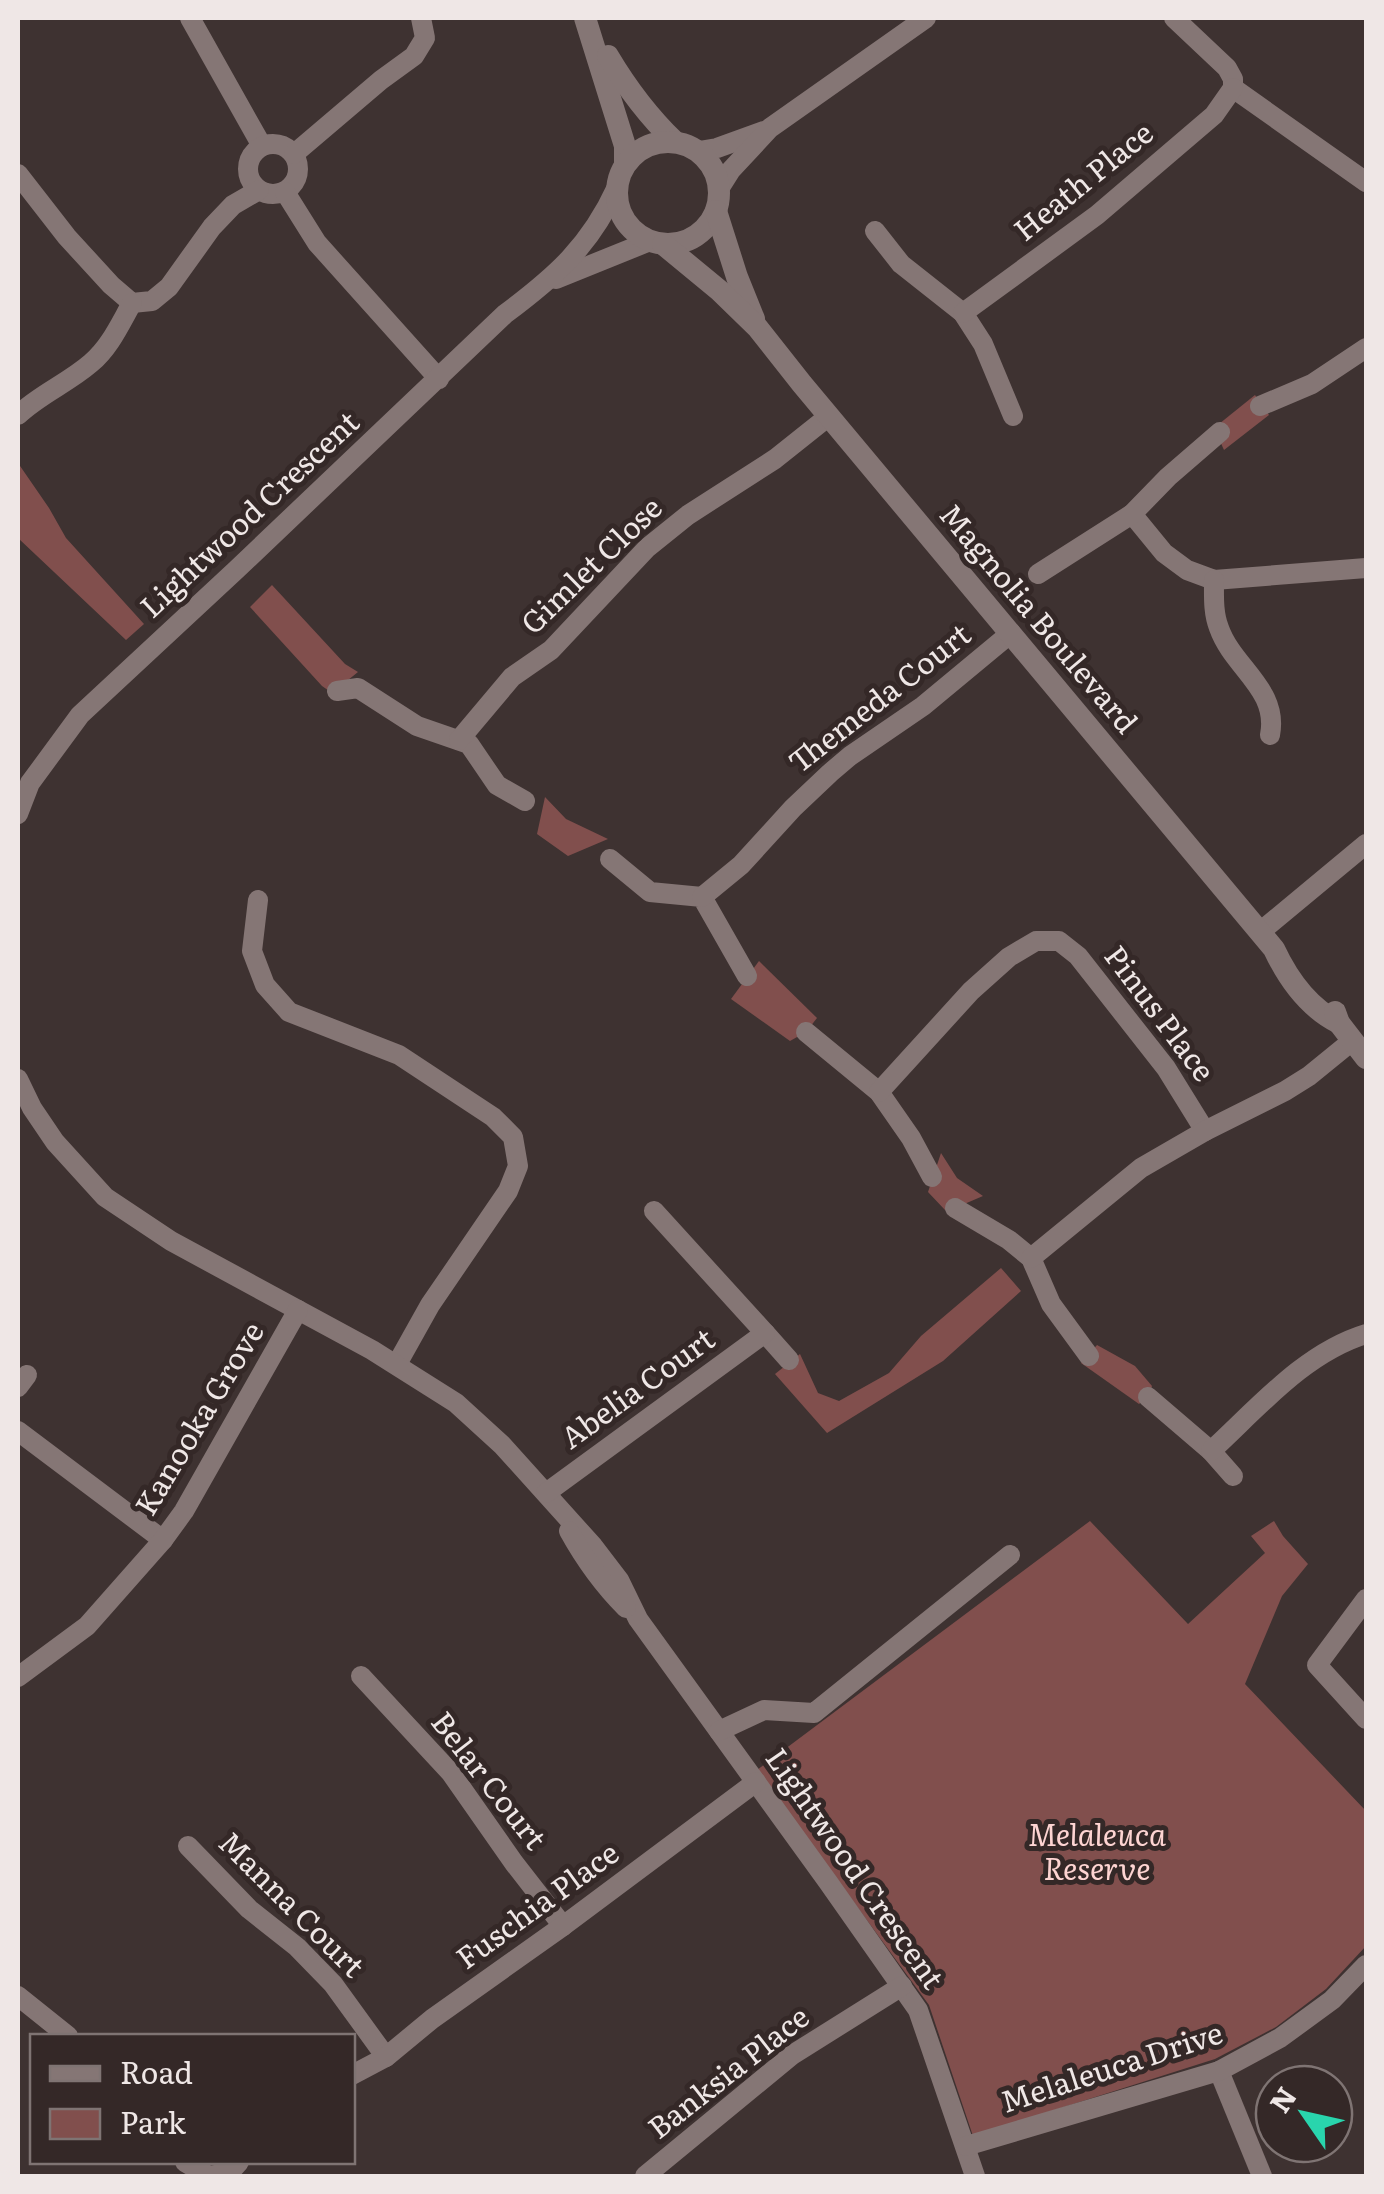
<svg xmlns="http://www.w3.org/2000/svg" width="1384" height="2194" viewBox="0 0 1384 2194" font-family="Literata,serif">
  <style>
    .green { fill: #814f4d }
    .lines { fill: none; stroke-linecap: round; stroke-linejoin: round }
    .minor { stroke: #857675; stroke-width: 20 }
    .tertiary { stroke: #857675; stroke-width: 22 }
    .labels { text-anchor: middle; stroke-width: 10; stroke-linejoin: round; paint-order: stroke }
    .street-label { font-size: 30px; fill: #efe7e6; stroke: #342827 }
    .park-label { font-size: 30px; font-style: italic; fill: #fdd4d2; stroke: #342827 }
  </style>
  <rect width="100%" height="100%" fill="#3e3231"/>
  <g class="green">
    <path d="M1255,395l14,20 -45,35 -10,-22z"/>
    <path d="M18,463l31,45 17,30 78,86 -18,16 -108,-102z"/>
    <path d="M272,585l73,79 13,8 -26,21 -10,-7 -72,-79z"/>
    <path d="M545,797l21,22 42,20 -40,17 -31,-22z"/>
    <path d="M759,961l58,57 -11,14 -16,9 -59,-42z"/>
    <path d="M941,1153l16,25 26,18 -28,12 -10,2 -17,-18z"/>
    <path d="M1001,1268l20,23 -78,70 -116,72 -52,-59 25,-20 18,39 21,8 50,-28 32,-37z"/>
    <path d="M1097,1345l38,21 17,20 -4,11 -9,7 -58,-41z"/>
    <path d="M1090,1521l98,103 77,-71 -14,-17 23,-15 9,15 25,28 -26,32 -37,88 121,127v135l-40,43 -50,38 -61,32 -242,77 -44,-131 -172,-235z"/>
  </g>
  <g class="lines">
    <g class="minor">
      <path d="M190,18l72,128"/>
      <path d="M1174,18l53,50 6,11v9l133,94"/>
      <circle cx="273" cy="169" r="25"/>
      <path d="M699,151l18,-3 47,-17"/>
      <path d="M294,154l87,-74 33,-24 11,-18 -4,-20"/>
      <path d="M18,174l49,63 44,48 21,18 20,-2 17,-14 43,-60 21,-22 26,-15"/>
      <path d="M719,189l12,-19 39,-42 156,-110"/>
      <path d="M285,192l32,51 122,136"/>
      <path d="M875,231l26,33 62,49 20,31 30,72"/>
      <path d="M556,279l94,-38"/>
      <path d="M963,313l134,-98 117,-100 19,-27"/>
      <path d="M1260,406l52,-22 54,-36"/>
      <path d="M18,415c22,-21 50,-32 73,-52 19,-16 29,-39 41,-60"/>
      <path d="M1132,514l32,39 23,17 27,10 152,-12"/>
      <path d="M1038,574l94,-60 36,-37 52,-45"/>
      <path d="M1214,580c0,16 -1,33 5,48 14,40 60,61 51,107"/>
      <path d="M337,691l21,-3 59,38 52,18 28,41 28,16"/>
      <path d="M459,740l53,-63 39,-27 96,-102 41,-33 87,-56 54,-43"/>
      <path d="M18,814l12,-31 50,-68 156,-145 269,-256c51,-38 85,-68 112,-127"/>
      <path d="M610,859l40,33 52,5 45,79"/>
      <path d="M702,897l39,-32 52,-57 37,-35 20,-17 73,-50 88,-73"/>
      <path d="M258,900l-6,51 13,34 24,27 110,43 94,62 20,20 5,29 -10,25 -78,114 -33,59"/>
      <path d="M1260,932l106,-88"/>
      <path d="M806,1032l73,60 32,46 21,39"/>
      <path d="M18,1079l14,29 23,34 50,55 66,44 201,109 84,53 46,42 91,101 26,34 19,39 190,263 90,128 57,166"/>
      <path d="M879,1092l92,-101 38,-34 27,-16h23l19,15 88,112 39,63"/>
      <path d="M955,1208l54,32 22,18 20,46 38,52"/>
      <path d="M1031,1258l110,-90 64,-37 80,-40 24,-15 43,-35"/>
      <path d="M765,1333l24,27"/>
      <path d="M18,1387l9,-12"/>
      <path d="M1148,1397l63,54 22,25"/>
      <path d="M18,1431l145,109"/>
      <path d="M1211,1451c47,-43 93,-98 155,-117"/>
      <path d="M546,1493l219,-160 -111,-122"/>
      <path d="M569,1531c16,29 34,54 57,77"/>
      <path d="M1366,1599l-49,66 49,54"/>
      <path d="M361,1676l90,97 63,90 49,63"/>
      <path d="M18,1677l69,-51 76,-86 21,-29 114,-201"/>
      <path d="M719,1731l45,-21 50,3 196,-158"/>
      <path d="M188,1846l61,63 48,38 36,37 53,73"/>
      <path d="M18,1996l50,40"/>
      <path d="M1219,2071l43,105"/>
      <path d="M352,2075l34,-18 46,-38 131,-93 193,-144"/>
      <path d="M966,2146l253,-75 61,-33 52,-38 34,-35"/>
      <path d="M185,2162l24,14 20,-3 10,-11"/>
      <path d="M645,2176l147,-121 110,-69"/>
    </g>
    <g class="tertiary">
      <path d="M585,18l40,128v18"/>
      <path d="M608,56c19,32 40,60 67,86"/>
      <circle cx="668" cy="193" r="51"/>
      <path d="M716,211l21,66 17,42"/>
      <path d="M663,244l57,47 37,36 45,57 472,565c14,30 35,59 65,74"/>
      <path d="M1335,1012l4,11 27,35"/>
    </g>
  </g>
  <g class="labels">
    <g class="street-label">
      <text transform="translate(1084 182) rotate(-39)" y="10">Heath Place</text>
      <text transform="translate(250 515) rotate(-43)" y="10">Lightwood Crescent</text>
      <text transform="translate(592 566) rotate(-44)" y="10">Gimlet Close</text>
      <text transform="translate(1038 619) rotate(50)" y="10">Magnolia Boulevard</text>
      <text transform="translate(880 699) rotate(-38)" y="10">Themeda Court</text>
      <text transform="translate(1159 1014) rotate(53)" y="10">Pinus Place</text>
      <text transform="translate(638 1389) rotate(-36)" y="10">Abelia Court</text>
      <text transform="translate(200 1419) rotate(-59)" y="10">Kanooka Grove</text>
      <text transform="translate(488 1781) rotate(52)" y="10">Belar Court</text>
      <text transform="translate(854 1869) rotate(55)" y="10">Lightwood Crescent</text>
      <text transform="translate(291 1905) rotate(45)" y="10">Manna Court</text>
      <text transform="translate(538 1906) rotate(-36)" y="10">Fuschia Place</text>
      <text transform="translate(1112 2068) rotate(-18)" y="10">Melaleuca Drive</text>
      <text transform="translate(729 2073) rotate(-38)" y="10">Banksia Place</text>
    </g>
    <g class="park-label">
      <text x="1097" y="1846">Melaleuca<tspan x="1097" dy="34">Reserve</tspan></text>
    </g>
  </g>
  <rect width="1384" height="2194" fill="none" stroke="#efe7e6" stroke-width="40"/>
  <rect x="30" y="2034" width="325" height="130" fill="#342827" stroke="#7f7473" stroke-width="2.5"/>
  <rect x="50" y="2066" width="50" height="15" fill="#857675" stroke="#7f7473" stroke-width="2.5"/>
  <text x="120" y="2084" font-size="30" fill="#efe7e6">Road</text>
  <rect x="50" y="2109" width="50" height="30" fill="#814f4d" stroke="#7f7473" stroke-width="2.5"/>
  <text x="120" y="2134" font-size="30" fill="#efe7e6">Park</text>
  <g transform="translate(1304 2114) rotate(304)"><circle r="48" fill="#342827" stroke="#7f7473" stroke-width="2.5"/>
  <path d="M0-8L18 38L0 25L-18 38Z" fill="#29d5ad"/>
  <text y="-15" font-size="28" font-weight="bold" text-anchor="middle" fill="#efe7e6">N</text>
  </g>
</svg>
